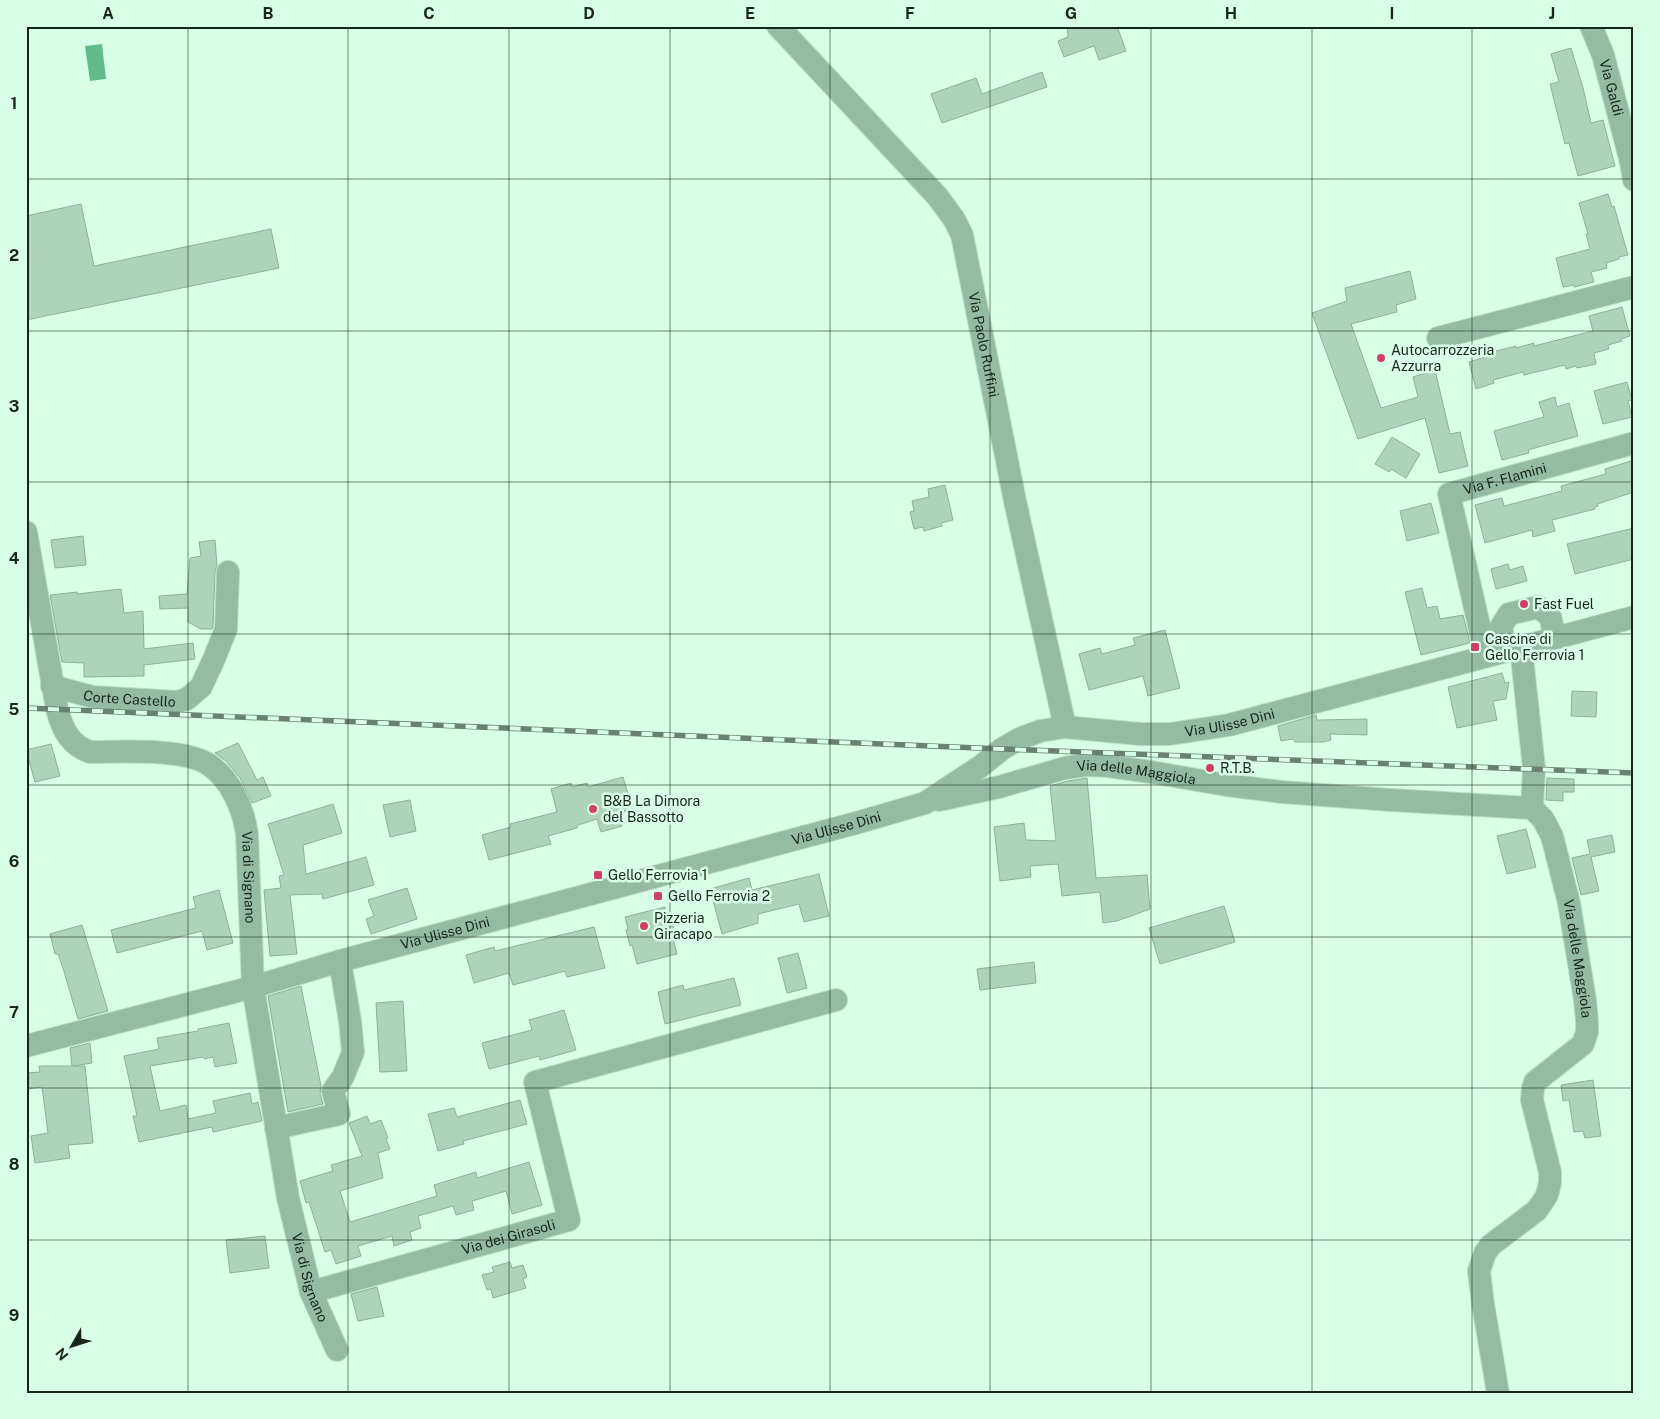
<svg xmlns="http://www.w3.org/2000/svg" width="1660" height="1419" viewBox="0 0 1660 1419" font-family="'Public Sans',sans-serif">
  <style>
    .water { fill: #61bc89 }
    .building { fill: #afd2bc; stroke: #8db09a }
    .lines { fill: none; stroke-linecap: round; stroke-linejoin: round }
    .minor-casing { stroke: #badbc7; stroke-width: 24 }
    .minor { stroke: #96bba4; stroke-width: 22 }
    .rail-casing { stroke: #698172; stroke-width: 5.5 }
    .rail { stroke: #d9fee7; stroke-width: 4; stroke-dasharray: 11; stroke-linecap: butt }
    .grid { fill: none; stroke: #17251c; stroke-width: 1; stroke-opacity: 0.55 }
    .poi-dot { fill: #cf4069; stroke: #d9fee7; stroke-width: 2 }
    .labels { text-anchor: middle; stroke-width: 5; stroke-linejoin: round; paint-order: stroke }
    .street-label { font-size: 14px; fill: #17251c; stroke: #d9fee7 }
    .poi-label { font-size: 14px; fill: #17251c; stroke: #d9fee7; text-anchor: start }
    .neatline { fill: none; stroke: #17251c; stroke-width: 2 }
    .grid-label { font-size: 16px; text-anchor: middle; font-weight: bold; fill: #17251c }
  </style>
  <rect width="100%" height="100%" fill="#d9fee7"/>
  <path class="water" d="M102,44l4,35 -16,2 -5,-35z"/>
  <g class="building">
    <path d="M1067,26h50l9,25 -27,9 -5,-14 -30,11 -6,-16 10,-4z"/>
    <path d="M1571,48l12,40 8,35 12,-3 12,46 -37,10 -9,-33 -4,1 -15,-60 9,-2 -8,-28z"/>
    <path d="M1042,72l5,15 -105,36 -11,-29 45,-16 6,16z"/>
    <path d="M1608,194l4,13 2,-1 14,49 -9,2v2l-13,4 1,5 -16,4 3,10 -20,5v-2l-11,2 -7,-29 34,-9 -4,-15h2l-9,-31z"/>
    <path d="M81,204l13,62 177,-37 8,39 -253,52v-104z"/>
    <path d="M1410,271l6,28 -20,6 1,7 -46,12 30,84 37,-11 -5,-20 22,-7 15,64 10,-2 8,34 -29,7 -14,-55 -67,21 -46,-126 35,-12 -2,-13z"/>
    <path d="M1622,307l8,29 -9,3 1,2 -14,4 1,4 -15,4 2,11 -19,4 -1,-2 -10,3 -1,-4 -41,10 -1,-3 -30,8 1,3 -18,6 -7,-27 16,-5 -1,-3 32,-8v2l18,-5v3l59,-15 -4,-15z"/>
    <path d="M1627,382l5,18 -4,1 4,16 -29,7 -9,-33z"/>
    <path d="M1555,397l2,10 12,-4 9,33 -50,14 1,3 -27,7 -8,-29 50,-14 -5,-15z"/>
    <path d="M1392,437l28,17 -14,24 -15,-9 -2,3 -14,-8z"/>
    <path d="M1634,460v32l-37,12 1,2 -3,1v2l-43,11 3,11 -22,6 -1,-7 -47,13 -10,-38 27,-7 2,8 58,-15 -1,-5 45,-12 -1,-5z"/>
    <path d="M945,485l8,35 -12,3 1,3 -18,5 -1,-4 -9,2 -4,-17 4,-1 -2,-10 17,-4 -1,-8z"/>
    <path d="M1431,503l8,30 -32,8 -7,-30z"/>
    <path d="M1634,528v31l-59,15 -8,-30z"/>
    <path d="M83,536l3,29 -31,3 -4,-28z"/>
    <path d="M215,540l2,25 -2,7 -2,54 -1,3h-11l-13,-7v-14l-28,1 -1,-13 28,-2 3,-36 11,-2 -2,-14z"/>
    <path d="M1508,564l2,6 13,-4 4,15 -31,8 -5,-20z"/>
    <path d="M1422,588l5,20 10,-2 3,13 23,-4 7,28 -49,12 -16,-63z"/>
    <path d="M121,589l3,24 19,-2 1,38 49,-6 2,16 -51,6v11l-60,1v-14l-22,-1 -12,-67 27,-3v2z"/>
    <path d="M1165,630l15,58 -32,8 -5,-20 -54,14 -10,-36 21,-6 2,6 33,-9 -2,-7z"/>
    <path d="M1502,673l3,10 4,-1 -3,17 -13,2 4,19 -40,8 -9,-41z"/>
    <path d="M1572,691l25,1 -1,25 -25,-1z"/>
    <path d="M1316,715l1,5 50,-1v16l-37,-1 1,6 -8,2h-28l-2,-3 -12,2 -3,-15z"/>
    <path d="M238,743l19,37 6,-3 8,19 -19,7 -12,-25 -14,-17 -11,-8z"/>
    <path d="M51,744l9,32 -25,6 -9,-32z"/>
    <path d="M623,777l6,20 -4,1 4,12 -10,3 3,13 -21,6 -4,-13 -19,6 -1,3 -29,8 3,8 -62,16 -7,-25 29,-8 -1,-3 47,-12 -6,-23 20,-6 1,4 15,-4 1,4z"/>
    <path d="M1087,778l9,100 51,-3 3,34 -33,12 -14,2 -3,-31 -38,4 -4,-32 -28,2 1,11 -31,4 -6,-54 30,-4 2,17 30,1 -6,-55 18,-5z"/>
    <path d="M1547,778l27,1v13h-11v9l-17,-1z"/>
    <path d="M410,800l6,31 -26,6 -7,-32z"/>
    <path d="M333,804l9,29 -39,12 3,29 60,-17 8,28 -51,14 -1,-5 -32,1 7,59 -27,2 -6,-66 17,-2 -2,-12 5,-1 -16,-51z"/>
    <path d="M1526,829l10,38 -29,7 -10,-38z"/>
    <path d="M1612,835l3,17 -24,5 8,34 -18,4 -9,-37 18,-4 -3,-14z"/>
    <path d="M819,874l10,42 -25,6 -5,-18 -41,10v9l-36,11 -12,-45 39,-11 3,12z"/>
    <path d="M407,888l10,31 -46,15 -5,-15 8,-3 -6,-16z"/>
    <path d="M219,890l14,53 -26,7 -5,-19 -85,22 -6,-23 85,-22 -3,-11z"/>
    <path d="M1224,906l11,36 -75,22 -11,-36z"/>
    <path d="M665,907l3,13 3,-1 4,15h-3l5,20 -40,10 -5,-19 -2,1 -4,-16 2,-1 -3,-12z"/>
    <path d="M82,925l26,86 -30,8 -15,-51 -5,-14h-3l-5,-20z"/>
    <path d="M594,927l11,41 -38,9 -2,-6 -52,14 -4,-12 -35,10 -8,-28 28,-8 1,4z"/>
    <path d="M798,953l9,35 -20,5 -9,-35z"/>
    <path d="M1034,962l2,21 -56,7 -3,-21z"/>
    <path d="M734,978l7,27 -76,19 -7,-32 25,-7 1,5z"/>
    <path d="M301,986l20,100 -1,8 3,10 -35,8 -20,-116z"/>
    <path d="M403,1001l4,70 -27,1 -4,-69z"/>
    <path d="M564,1010l12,40 -36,10 -1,-4 -50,13 -7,-26 50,-13 -3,-10z"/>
    <path d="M229,1023l8,40 -22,4 -2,-10 -9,2 -1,-2 -53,9 10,45 26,-6 2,14 28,-6 -3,-12 37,-8 2,11 6,-2 4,19 -49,11 -1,-5 -73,15 -6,-26h4l-13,-60 35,-7 -2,-11 41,-7v-2z"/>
    <path d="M90,1043l2,20 -19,3h12l8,77 -25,2 2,13 -35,5 -4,-27 17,-3 -6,-46 -16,2v-16l14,-1 -1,-6h33l-2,-18z"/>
    <path d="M1593,1080l8,56 -16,2 -2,-7 -9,1 -5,-32 -6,1 -2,-16z"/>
    <path d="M520,1100l7,24 -64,17 1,3 -26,7 -10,-37 26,-6 3,9z"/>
    <path d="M367,1116l3,8 11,-4 7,18 -2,1 4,10 -12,4 5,25 -43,13 10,31 87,-26 -3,-11 42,-13 1,6 52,-16 13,43 -30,9 -6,-23 -34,10 2,9 -18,5 -3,-9 -35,10 3,12 -11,4 2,8 -18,6 -2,-10 -34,10 3,10 -25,8 -5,-14 -6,2 -16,-50 -3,1 -6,-22 33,-10 -2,-6 31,-9 -13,-33z"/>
    <path d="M265,1236l4,32 -39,5 -4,-33z"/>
    <path d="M510,1262l2,6 11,-3 4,12 -4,2 3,9 -33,10 -2,-9 -4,1 -5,-15 12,-3 -2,-5z"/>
    <path d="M377,1287l7,29 -26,5 -7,-27z"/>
  </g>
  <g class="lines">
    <defs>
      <g id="minor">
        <path id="s1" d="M778,26l159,170 17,23 8,16 53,266 50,226"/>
        <path id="s2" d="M1591,26l12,29 28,107 3,18"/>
        <path d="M1438,338l196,-51"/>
        <path id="s3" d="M26,532l31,177c5,20 13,36 33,43 32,0 92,-4 118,12 23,15 35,44 39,70l6,153 35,211 23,94 26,58"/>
        <path d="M1521,648l13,120 -2,40"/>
        <path d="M1506,651l-5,-24 8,-13 29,-7 12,9 5,22"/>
        <path id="s4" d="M1486,656l-37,-162 185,-51"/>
        <path id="s5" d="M52,686l41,11 84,5 10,-3 14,-12 13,-28 12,-30 2,-57"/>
        <path id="s6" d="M939,800l60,-13 66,-19 21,-3 22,1 43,6 75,13 56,7 109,8 141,8 11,11 9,17 17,67 16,97 2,21v11l-4,12 -48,38 -2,6 -1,12 18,72v11l-3,12 -5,8 -6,8 -45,34 -6,8 -6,18 4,33 15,89"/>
        <path id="s7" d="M26,1046l227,-59 87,-26 516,-138 69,-20 56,-37 21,-17 17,-10 21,-8 25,-4 75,7h30l59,-9 405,-108"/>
        <path d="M276,1128l63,-14 -6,-23 10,-14 10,-25 -3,-31 -10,-60"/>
        <path id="s8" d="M311,1292l258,-72 -34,-138 301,-82"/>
      </g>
    </defs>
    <use href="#minor" class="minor-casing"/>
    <use href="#minor" class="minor"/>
    <defs>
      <path id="rail" d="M26,708l976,41 632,24"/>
    </defs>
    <use href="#rail" class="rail-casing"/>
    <use href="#rail" class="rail"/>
  </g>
  <path class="grid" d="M188,26v1367M348,26v1367M509,26v1367M670,26v1367M830,26v1367M990,26v1367M1151,26v1367M1312,26v1367M1472,26v1367M26,179h1608M26,331h1608M26,482h1608M26,634h1608M26,785h1608M26,937h1608M26,1088h1608M26,1240h1608"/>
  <g class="poi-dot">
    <circle cx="1381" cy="358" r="5"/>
    <circle cx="1524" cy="604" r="5"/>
    <rect x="1470" y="642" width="10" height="10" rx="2.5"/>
    <circle cx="1210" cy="768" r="5"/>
    <circle cx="593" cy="809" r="5"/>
    <rect x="593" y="870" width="10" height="10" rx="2.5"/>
    <rect x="653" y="891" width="10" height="10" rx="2.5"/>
    <circle cx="644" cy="926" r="5"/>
  </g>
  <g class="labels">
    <g class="street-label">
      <text dy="5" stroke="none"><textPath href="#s2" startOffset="65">Via Galdi</textPath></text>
      <text dy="5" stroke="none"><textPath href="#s1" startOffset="391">Via Paolo Ruffini</textPath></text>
      <text dy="5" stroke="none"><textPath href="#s4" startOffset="224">Via F. Flamini</textPath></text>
      <text dy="5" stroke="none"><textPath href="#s5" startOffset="79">Corte Castello</textPath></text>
      <text dy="5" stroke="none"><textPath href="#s7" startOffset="1259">Via Ulisse Dini</textPath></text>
      <text dy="5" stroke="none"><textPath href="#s6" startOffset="202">Via delle Maggiola</textPath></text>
      <text dy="5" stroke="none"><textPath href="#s7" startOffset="839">Via Ulisse Dini</textPath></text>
      <text dy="5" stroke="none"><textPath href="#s3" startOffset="482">Via di Signano</textPath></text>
      <text dy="5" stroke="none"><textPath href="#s7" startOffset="434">Via Ulisse Dini</textPath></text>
      <text dy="5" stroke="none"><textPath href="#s6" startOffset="760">Via delle Maggiola</textPath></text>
      <text dy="5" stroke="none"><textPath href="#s8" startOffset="205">Via dei Girasoli</textPath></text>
      <text dy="5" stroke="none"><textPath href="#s3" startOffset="888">Via di Signano</textPath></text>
    </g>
    <g class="poi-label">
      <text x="1391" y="355">Autocarrozzeria<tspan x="1391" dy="16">Azzurra</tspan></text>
      <text x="1534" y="609">Fast Fuel</text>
      <text x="1485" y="644">Cascine di<tspan x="1485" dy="16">Gello Ferrovia 1</tspan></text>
      <text x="1220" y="773">R.T.B.</text>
      <text x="603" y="806">B&amp;B La Dimora<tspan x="603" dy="16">del Bassotto</tspan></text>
      <text x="608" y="880">Gello Ferrovia 1</text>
      <text x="668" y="901">Gello Ferrovia 2</text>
      <text x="654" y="923">Pizzeria<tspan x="654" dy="16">Giracapo</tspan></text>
    </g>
  </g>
  <rect width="1660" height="1419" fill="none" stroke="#d9fee7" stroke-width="55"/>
  <g transform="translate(72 1346) rotate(231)" stroke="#d9fee7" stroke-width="4" paint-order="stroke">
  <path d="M0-4L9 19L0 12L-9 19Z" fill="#17251c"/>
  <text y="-8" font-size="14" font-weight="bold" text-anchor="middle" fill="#17251c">N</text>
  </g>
  <rect x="28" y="28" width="1604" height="1364" class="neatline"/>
  <g class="grid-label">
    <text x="108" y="19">A</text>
    <text x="268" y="19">B</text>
    <text x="429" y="19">C</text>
    <text x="589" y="19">D</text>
    <text x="750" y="19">E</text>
    <text x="910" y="19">F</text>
    <text x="1071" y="19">G</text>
    <text x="1231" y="19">H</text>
    <text x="1392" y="19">I</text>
    <text x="1552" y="19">J</text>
    <text x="14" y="109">1</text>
    <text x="14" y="261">2</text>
    <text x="14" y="412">3</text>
    <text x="14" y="564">4</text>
    <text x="14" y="715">5</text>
    <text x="14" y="867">6</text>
    <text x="14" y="1018">7</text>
    <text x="14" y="1170">8</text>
    <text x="14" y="1321">9</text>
  </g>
</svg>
